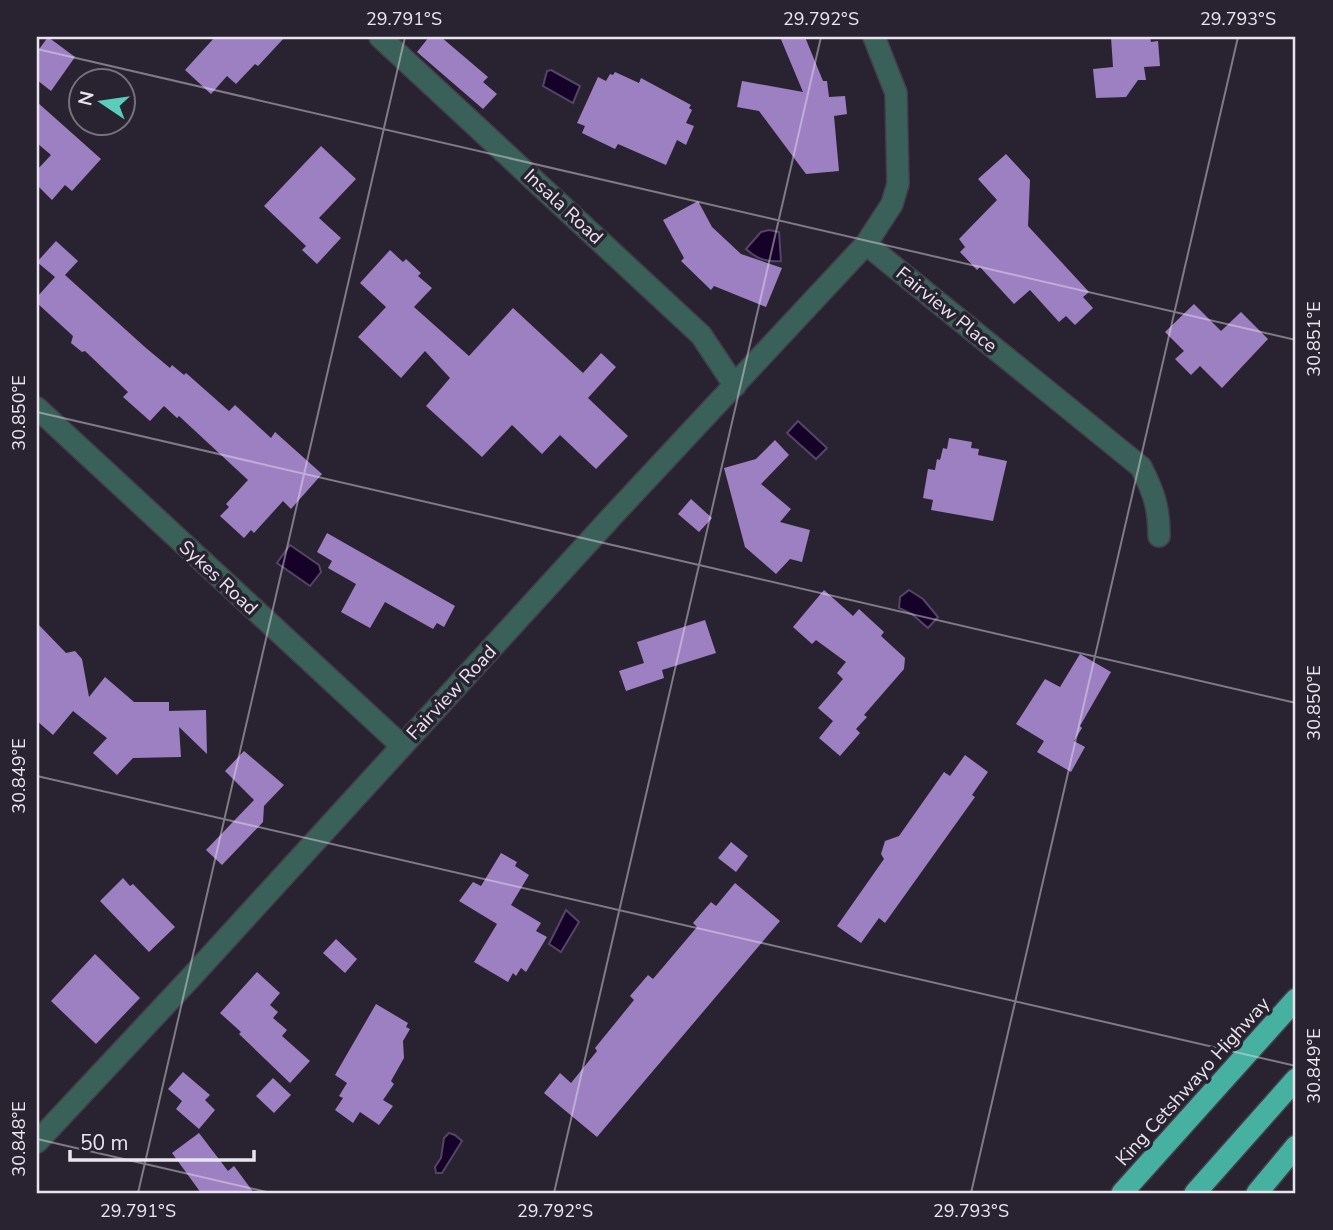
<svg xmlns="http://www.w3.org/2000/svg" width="1333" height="1230" viewBox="0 0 1333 1230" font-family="'Nunito Sans',sans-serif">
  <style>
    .water { fill: #160128; stroke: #554564; stroke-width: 2 }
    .building { fill: #9d80c2 }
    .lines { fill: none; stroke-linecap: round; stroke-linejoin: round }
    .minor-casing { stroke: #443e4c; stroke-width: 24 }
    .highway-casing { stroke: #443e4c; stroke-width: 24 }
    .minor { stroke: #3a6159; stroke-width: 21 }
    .highway { stroke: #46b1a0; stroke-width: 21 }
    .ticks { fill: none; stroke: #e9e5ef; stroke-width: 2; stroke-opacity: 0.45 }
    .labels { text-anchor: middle; stroke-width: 7; stroke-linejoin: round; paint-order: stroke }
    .street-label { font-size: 19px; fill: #e9e5ef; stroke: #292331 }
    .neatline { fill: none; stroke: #e9e5ef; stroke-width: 2.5 }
    .ticks-label { font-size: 18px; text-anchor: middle; fill: #e9e5ef }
  </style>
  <rect width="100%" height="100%" fill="#292331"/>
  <g class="water">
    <path d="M551,70l29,16 -7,17 -30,-17 4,-15z"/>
    <path d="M769,230l10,2 2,29c-15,1 -24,-2 -35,-12l15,-17z"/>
    <path d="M798,421l29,27 -11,11 -29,-26z"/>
    <path d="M290,545l29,20 2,7 -11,14 -33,-23z"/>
    <path d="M909,590l14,9 15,18 -10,11 -16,-14 -13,-6 1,-11z"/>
    <path d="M566,910l13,12 -18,30 -12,-8z"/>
    <path d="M449,1133l6,2 7,6 -20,32h-6l-1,-6 6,-9 3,-20z"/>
  </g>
  <g class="building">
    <path d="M48,37l27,20 -24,34 -14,-11v-28z"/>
    <path d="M215,37h70l-27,29 -3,-2 -19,20 -9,-8 -16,18 -26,-24z"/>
    <path d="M429,37h12l47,40 -5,5 14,12 -14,15 -66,-57z"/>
    <path d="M780,37h25l18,44h4l2,16 16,-1 2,18 -13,2 5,55 -33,3 -47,-63 -22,-4 5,-26 61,11z"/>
    <path d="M1111,37h39l1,5 7,-1 2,25 -16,1 2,13h-8l-12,17 -30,1 -3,-29 20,-2z"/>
    <path d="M615,72l24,11 2,-5 50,27 -2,3 3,2 -6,13 8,3 -8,19 -9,-5 -11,25 -48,-21 -3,5 -33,-16 3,-7 -8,-3 21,-46 8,4 4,-7 3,1z"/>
    <path d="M37,102l64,57 -29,32 -7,-6 -13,15 -15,-15v-15l14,-15 -14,-12z"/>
    <path d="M321,146l35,33 -37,39 22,20 -24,26 -15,-14 4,-4 -42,-40z"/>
    <path d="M1006,154l24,26 -2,46 61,66 -6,5 10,11 -18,17 -9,-9 -7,6 -29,-32 -16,14 -34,-37 -3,3 -17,-18 5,-5 -6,-8 38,-39 -19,-21z"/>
    <path d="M698,201l14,26 29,27 41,14 -16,39 -52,-21 -3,4 -30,-29 3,-3 -21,-38z"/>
    <path d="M56,241l22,20 -13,14 81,73 24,20 2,-3 12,10 2,-2 43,38 6,-6 36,33 4,-6 47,42 -31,35 -8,-8 -29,32 -3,-3 -7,8 -24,-22 9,-9 -3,-3 22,-24 -69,-64 -2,2 -13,-12 -14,15 -27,-24 5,-5 -43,-41 -3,1 -11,-9 2,-7 -36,-33v-6l18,-20 -18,-15z"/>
    <path d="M390,250l13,12 3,-3 15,14 -3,3 14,12 -18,19 55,49 44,-48 70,65 18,-20 15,14 -28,31 40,38 -32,33 -36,-34 -18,19 -30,-29 -30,32 -56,-51 24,-28 -25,-27 -24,27 -43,-41 28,-30 -26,-24z"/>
    <path d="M1194,304l27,27 20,-19 27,27 -46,49 -22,-22 -9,9 -16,-16 9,-8 -19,-19z"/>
    <path d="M949,438l23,4 -1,6 8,1 -1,6 29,6 -14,60 -62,-11 2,-10 -10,-2 5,-29 7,1 2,-11 3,1 3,-12 4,1z"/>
    <path d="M775,440l14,15 -28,29 30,25 -11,13 30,8 -8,32 -12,-3 -14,15 -31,-27 -21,-79 32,-9z"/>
    <path d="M691,499l21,19 -13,14 -21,-18z"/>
    <path d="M327,533l128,73 -11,21 -7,-4 -4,6 -48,-27 -15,26 -29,-16 15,-28 -28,-16 4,-7 -15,-9z"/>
    <path d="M824,590l29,26 6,-7 25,23 -3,4 24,22 -1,11 -40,46 3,2 -11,12 4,4 -20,23 -21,-18 14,-17 -15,-13 25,-29 -6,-6 9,-11 -30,-22 -4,4 -19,-17z"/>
    <path d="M705,620l11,33 -54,17 2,8 -38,13 -7,-20 25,-8 -7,-21z"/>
    <path d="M37,623l29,30 9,-2 7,8 7,38 16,-20 29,25h35v9l37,-1 1,44 -28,-27 2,30 -48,1 -16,17 -24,-22 14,-15 -34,-27 -20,24 -16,-14z"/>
    <path d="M1080,654l31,18 -31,54 2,2 -8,13 11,6 -14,25 -34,-20 7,-11 -28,-17 29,-45 15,8z"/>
    <path d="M244,751l40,34 -20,21 -1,16 -41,43 -16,-15 48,-50 -29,-29z"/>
    <path d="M965,755l23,17 -16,23 3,2 -90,126 -6,-5 -18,25 -24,-17 47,-67 -3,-5 4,-13 14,-5 45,-64 6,4z"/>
    <path d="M731,842l17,14 -12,16 -18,-14z"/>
    <path d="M501,853l16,9 -2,4 14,9 -18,30 30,18 -5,8 11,6 -21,35 -5,-4 -5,8 -3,-3 -5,9 -34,-20 23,-38 -38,-23 14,-19 8,4z"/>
    <path d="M123,878l7,8 3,-2 42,43 -26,25 -49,-51z"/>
    <path d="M735,883l45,38 -183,216 -53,-44 16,-20 11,10 26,-32 -2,-3 39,-48 -4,-4 18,-21 5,4 44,-52 -4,-4 18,-21 5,4z"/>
    <path d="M336,939l21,20 -12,14 -22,-20z"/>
    <path d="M95,954l45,44 -44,46 -45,-43z"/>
    <path d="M257,972l23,21 -10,12 8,7 -5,6 14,12 -5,6 28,25 -20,22 -51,-49 2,-2 -21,-19z"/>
    <path d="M376,1004l32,19 -2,4 4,2 -7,12 1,17 -13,23 3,3 -11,16 10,6 -14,19 -19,-13 -7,11 -18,-13 8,-12 -4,-2 8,-13 -12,-8z"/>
    <path d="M183,1072l27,23 -5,5 10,10 -16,19 -23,-20 6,-8 -14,-12z"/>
    <path d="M273,1078l18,17 -17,18 -18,-17z"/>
    <path d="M199,1133l29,38 6,-5 20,27h-53l-29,-40z"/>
  </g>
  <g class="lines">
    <defs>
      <g id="minor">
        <path d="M380,37l321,298 34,51"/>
        <path d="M874,37l22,56 2,91 -6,20 -26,40 275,223c13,26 18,40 18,69"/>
        <path d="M37,408l365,338"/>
        <path d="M37,1142l157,-168 422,-462 250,-268"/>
      </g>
      <g id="highway">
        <path d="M1122,1193l174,-194"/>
        <path d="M1195,1193l101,-114"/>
        <path d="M1257,1193l39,-47"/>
      </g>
    </defs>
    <use href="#minor" class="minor-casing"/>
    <use href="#highway" class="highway-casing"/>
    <use href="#minor" class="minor"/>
    <use href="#highway" class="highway"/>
  </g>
  <path class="ticks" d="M37,49l1259,291M37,412l1259,291M37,776l1259,290M37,1139l234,54M138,1193l267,-1156M554,1193l267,-1156M971,1193l267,-1156"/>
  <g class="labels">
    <g class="street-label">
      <text transform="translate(564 206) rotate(43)" y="7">Insala Road</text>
      <text transform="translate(947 309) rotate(39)" y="7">Fairview Place</text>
      <text transform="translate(219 577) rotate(43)" y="7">Sykes Road</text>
      <text transform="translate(451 692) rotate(-47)" y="7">Fairview Road</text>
      <text transform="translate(1192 1081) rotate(-48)" y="7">King Cetshwayo Highway</text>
    </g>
  </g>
  <rect width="1333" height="1230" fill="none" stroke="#292331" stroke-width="77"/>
  <g transform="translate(102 102) rotate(283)"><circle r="33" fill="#292331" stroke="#76717d" stroke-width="2"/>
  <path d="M0-5L12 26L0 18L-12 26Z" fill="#5bcebb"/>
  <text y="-10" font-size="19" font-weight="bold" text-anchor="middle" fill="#e9e5ef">N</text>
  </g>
  <path d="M70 1150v10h184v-10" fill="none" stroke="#e9e5ef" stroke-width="3.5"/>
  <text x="80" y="1150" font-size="21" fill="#e9e5ef" stroke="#292331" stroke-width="5" paint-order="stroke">50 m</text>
  <rect x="38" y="38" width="1256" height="1154" class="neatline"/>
  <g class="ticks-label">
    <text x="404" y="25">29.791°S</text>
    <text x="821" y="25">29.792°S</text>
    <text x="1238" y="25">29.793°S</text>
    <text transform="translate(1314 339) rotate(-90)" y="6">30.851°E</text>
    <text transform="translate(19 413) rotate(-90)" y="6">30.850°E</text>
    <text transform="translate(1314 703) rotate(-90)" y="6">30.850°E</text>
    <text transform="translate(19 776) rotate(-90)" y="6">30.849°E</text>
    <text transform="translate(1314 1066) rotate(-90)" y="6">30.849°E</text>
    <text transform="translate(19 1139) rotate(-90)" y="6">30.848°E</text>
    <text x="138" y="1217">29.791°S</text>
    <text x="555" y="1217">29.792°S</text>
    <text x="971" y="1217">29.793°S</text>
  </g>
</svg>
